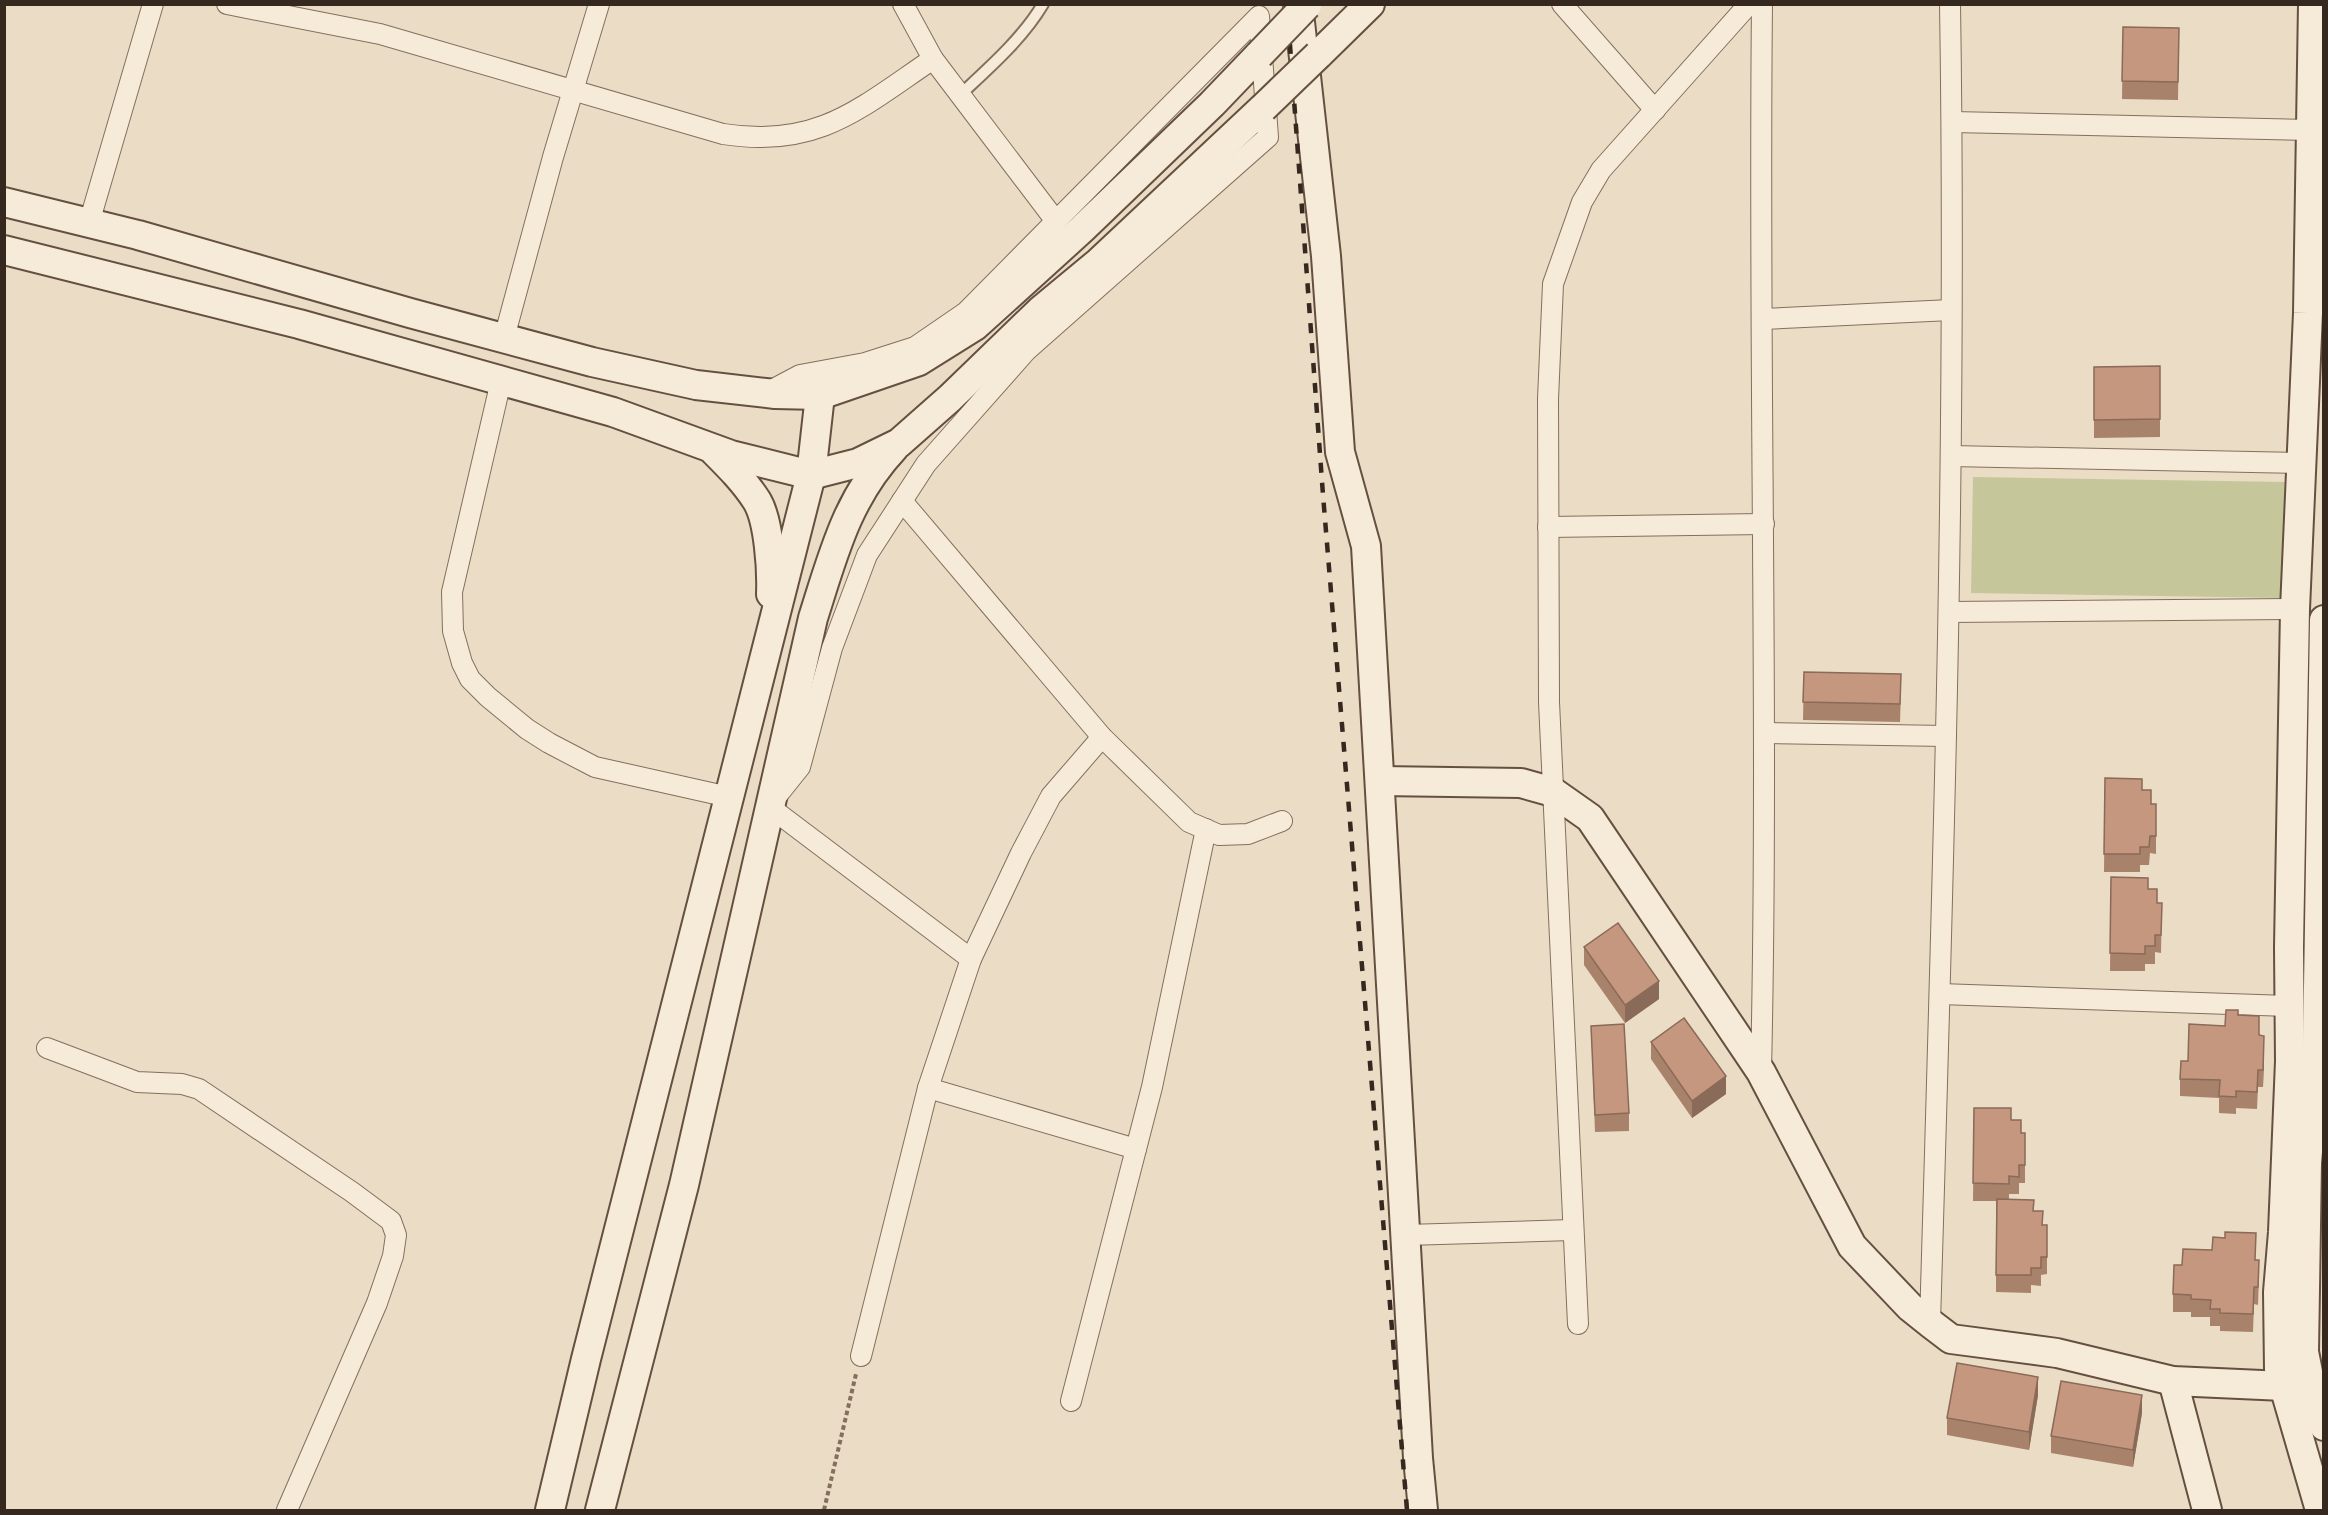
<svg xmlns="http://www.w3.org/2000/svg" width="2328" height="1515" viewBox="0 0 2328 1515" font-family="'Playfair Display',serif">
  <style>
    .green { fill: #c5c79a }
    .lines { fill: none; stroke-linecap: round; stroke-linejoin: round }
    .lane-casing { stroke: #846f5d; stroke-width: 14 }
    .street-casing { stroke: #846f5d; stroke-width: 22 }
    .secondary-casing { stroke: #655040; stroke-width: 32 }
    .path { stroke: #846f5d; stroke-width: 4; stroke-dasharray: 4.5 3; stroke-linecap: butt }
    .lane { stroke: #f6ebd8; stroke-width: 10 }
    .street { stroke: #f6ebd8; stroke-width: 20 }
    .secondary { stroke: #f6ebd8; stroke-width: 28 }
    .rail { stroke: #35281f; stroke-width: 4.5; stroke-dasharray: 10 10; stroke-linecap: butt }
    .secondary-bridge-casing { stroke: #655040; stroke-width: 32; stroke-linecap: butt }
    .secondary-bridge { stroke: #f6ebd8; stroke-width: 28 }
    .wall { fill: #a9826c }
    .shaded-wall { fill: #8a6a58 }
    .building { fill: #c5977e; stroke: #8a6a58; stroke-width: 1.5 }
  </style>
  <rect width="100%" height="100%" fill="#eadcc5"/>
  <path class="green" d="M1973,477l312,5 -1,116 -313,-5z"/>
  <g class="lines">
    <defs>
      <path id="lane" d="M961,94c29,-27 62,-56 82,-90"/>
      <g id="street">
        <path d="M227,4l153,30 343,100c95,15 137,-26 210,-75"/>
        <path d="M903,4l30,55 122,161"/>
        <path d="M1562,4l93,106"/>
        <path d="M1952,122l358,8"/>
        <path d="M89,223l64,-219"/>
        <path d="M1763,319l188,-9"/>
        <path d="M504,338l49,-181 46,-153"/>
        <path d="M501,381l-49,211 1,39 9,32 8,16 18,18 39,32 22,14 46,24 134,30"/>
        <path d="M768,392l32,-17 65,-12 50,-16 51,-35 293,-296 9,121 -242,214 -100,113 -59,91 -35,93 -32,119 -24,30"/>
        <path d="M1951,456l351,7"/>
        <path d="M902,501l200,236 87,85 30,13 29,-1 34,-13"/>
        <path d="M1548,527l216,-3"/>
        <path d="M1949,612l346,-3"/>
        <path d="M1765,733l181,3"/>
        <path d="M771,808l200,151"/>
        <path d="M1940,994l350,12"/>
        <path d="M47,1048l90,34 45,2 17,5 153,103 39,29 5,14 -3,21 -16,47 -90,207"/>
        <path d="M1761,1072c8,-356 -3,-712 1,-1068"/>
        <path d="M928,1088l208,61"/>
        <path d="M1406,1235l166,-5"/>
        <path d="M1930,1323c13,-440 27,-879 20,-1319"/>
        <path d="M1578,1324l-29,-622 -1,-303 5,-115 29,-82 19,-32 148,-166"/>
        <path d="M861,1356l67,-268 43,-129 50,-106 30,-57 51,-59"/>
        <path d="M1071,1401l81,-314 54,-258"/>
      </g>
      <g id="secondary">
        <path d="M1298,4l28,252 14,196 26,94 52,912 5,52"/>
        <path d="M2313,4l-5,309 -13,296 -6,338 1,114 -7,171 -5,60 1,77 41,141"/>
        <path d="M1318,55l52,-51"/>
        <path d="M4,202l134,33 272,78 182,49 104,23 79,9 45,1 99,-34 56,-35 107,-97 130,-125 47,-49"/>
        <path d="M4,250l295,74 314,88 118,43 80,20 47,-12 41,-20 51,-45 91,-88 58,-48 164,-154"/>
        <path d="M714,451c15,15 31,31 43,50 12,20 15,69 14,93"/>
        <path d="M2324,620l-7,429 -10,114 -3,189 6,30 14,44"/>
        <path d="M1380,781l141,2 32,9 37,26 171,254 91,174 58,61 20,16 21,16 106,14 116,28 111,5 26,-4"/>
        <path d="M2173,1381l34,129"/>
        <path d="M550,1510l36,-151 225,-884 9,-80"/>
        <path d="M600,1510l84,-325 129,-567c20,-63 34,-120 81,-170"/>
      </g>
    </defs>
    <use href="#lane" class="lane-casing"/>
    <use href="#street" class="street-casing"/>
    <use href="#secondary" class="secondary-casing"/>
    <path class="path" d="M824,1510l32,-136"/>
    <use href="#lane" class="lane"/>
    <use href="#street" class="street"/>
    <use href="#secondary" class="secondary"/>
    <path class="rail" d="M1287,4l36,491 84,1015"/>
    <defs>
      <g id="secondary-bridge">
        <path d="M1259,55l48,-50"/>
        <path d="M1263,108l55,-53"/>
      </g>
    </defs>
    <use href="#secondary-bridge" class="secondary-bridge-casing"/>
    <use href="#secondary-bridge" class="secondary-bridge"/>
  </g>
  <g class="wall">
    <path d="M2115,4h66v2l-66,-1z"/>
    <path d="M2123,27l56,1 -1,72 -56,-1z"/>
    <path d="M2160,366v71l-66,1v-71z"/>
    <path d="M1804,672l97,19 -1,31 -97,-2z"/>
    <path d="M2105,778l37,12 9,14h5v50l-6,-1 -1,12h-9v7h-36z"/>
    <path d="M2111,877l37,12 9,14h5l-1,50 -6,-1v12h-10v7h-35z"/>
    <path d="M1584,947l75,52 -34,24 -41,-58z"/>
    <path d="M2238,1015l21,20 5,18 -1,34h-5l-1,22 -21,-1v6l-17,-1v-15l-39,-2v-17l8,-18 37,-35z"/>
    <path d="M1591,1026l38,87v18l-34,1z"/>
    <path d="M1651,1042l75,52 -34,24 -41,-59z"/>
    <path d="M1974,1108l37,12 10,13h4v50h-6v11h-10v5l25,12 9,14h4v49l-6,1v11l-10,-1v8l-35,-1v-91h-23z"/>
    <path d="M2255,1260l4,17 -1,28 -4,-1 -1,28 -33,-1v-5h-10v-9h-19v-5h-18v-18l9,-29z"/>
    <path d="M2038,1395l-9,55 -82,-15v-17z"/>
    <path d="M2142,1413l-9,54 -82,-14v-17z"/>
  </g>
  <g class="shaded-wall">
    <path d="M1659,981v18l-34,24v-18z"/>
    <path d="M2264,1036v17l-1,34v-17z"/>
    <path d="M1726,1076v18l-34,24v-17z"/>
    <path d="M2038,1377v18l-9,55v-18z"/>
    <path d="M2142,1395v18l-9,54v-17z"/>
  </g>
  <g class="building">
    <path d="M2123,27l56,1 -1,54 -56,-1z"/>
    <path d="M2160,366v53l-66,1v-53z"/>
    <path d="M1804,672l97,2 -1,30 -97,-2z"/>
    <path d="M2105,778l37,1v11h9v14h5v32h-6l-1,11h-9v7h-36z"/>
    <path d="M2111,877l37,1v11h9v14h5l-1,32h-6v11h-10v8l-35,-1z"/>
    <path d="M1618,923l41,58 -34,24 -41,-58z"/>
    <path d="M2226,1010h12v5l21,1v19l5,1 -1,34h-5l-1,22 -21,-1v6l-17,-1 1,-16 -40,-1 1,-18h7l1,-37 36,2z"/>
    <path d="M1684,1018l42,58 -34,25 -41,-59z"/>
    <path d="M1624,1024l5,89 -34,2 -4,-89z"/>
    <path d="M1974,1108h37v12h10v13h4v32h-6v12l-10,-1v8l-36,-1z"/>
    <path d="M1997,1199l37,1 -1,11h10l-1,14h5v32h-6v11h-10v7h-35z"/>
    <path d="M2225,1232l31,1 -1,27h4l-1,27h-4l-1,27 -33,-1v-4h-10l1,-9 -20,-1v-4l-18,-1 1,-29h8l1,-16 29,1 1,-13 12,1z"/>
    <path d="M1957,1363l81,14 -9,55 -82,-14z"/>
    <path d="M2061,1381l81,14 -9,55 -82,-14z"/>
  </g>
  <rect width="2328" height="1515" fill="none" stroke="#35281f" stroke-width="12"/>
</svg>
